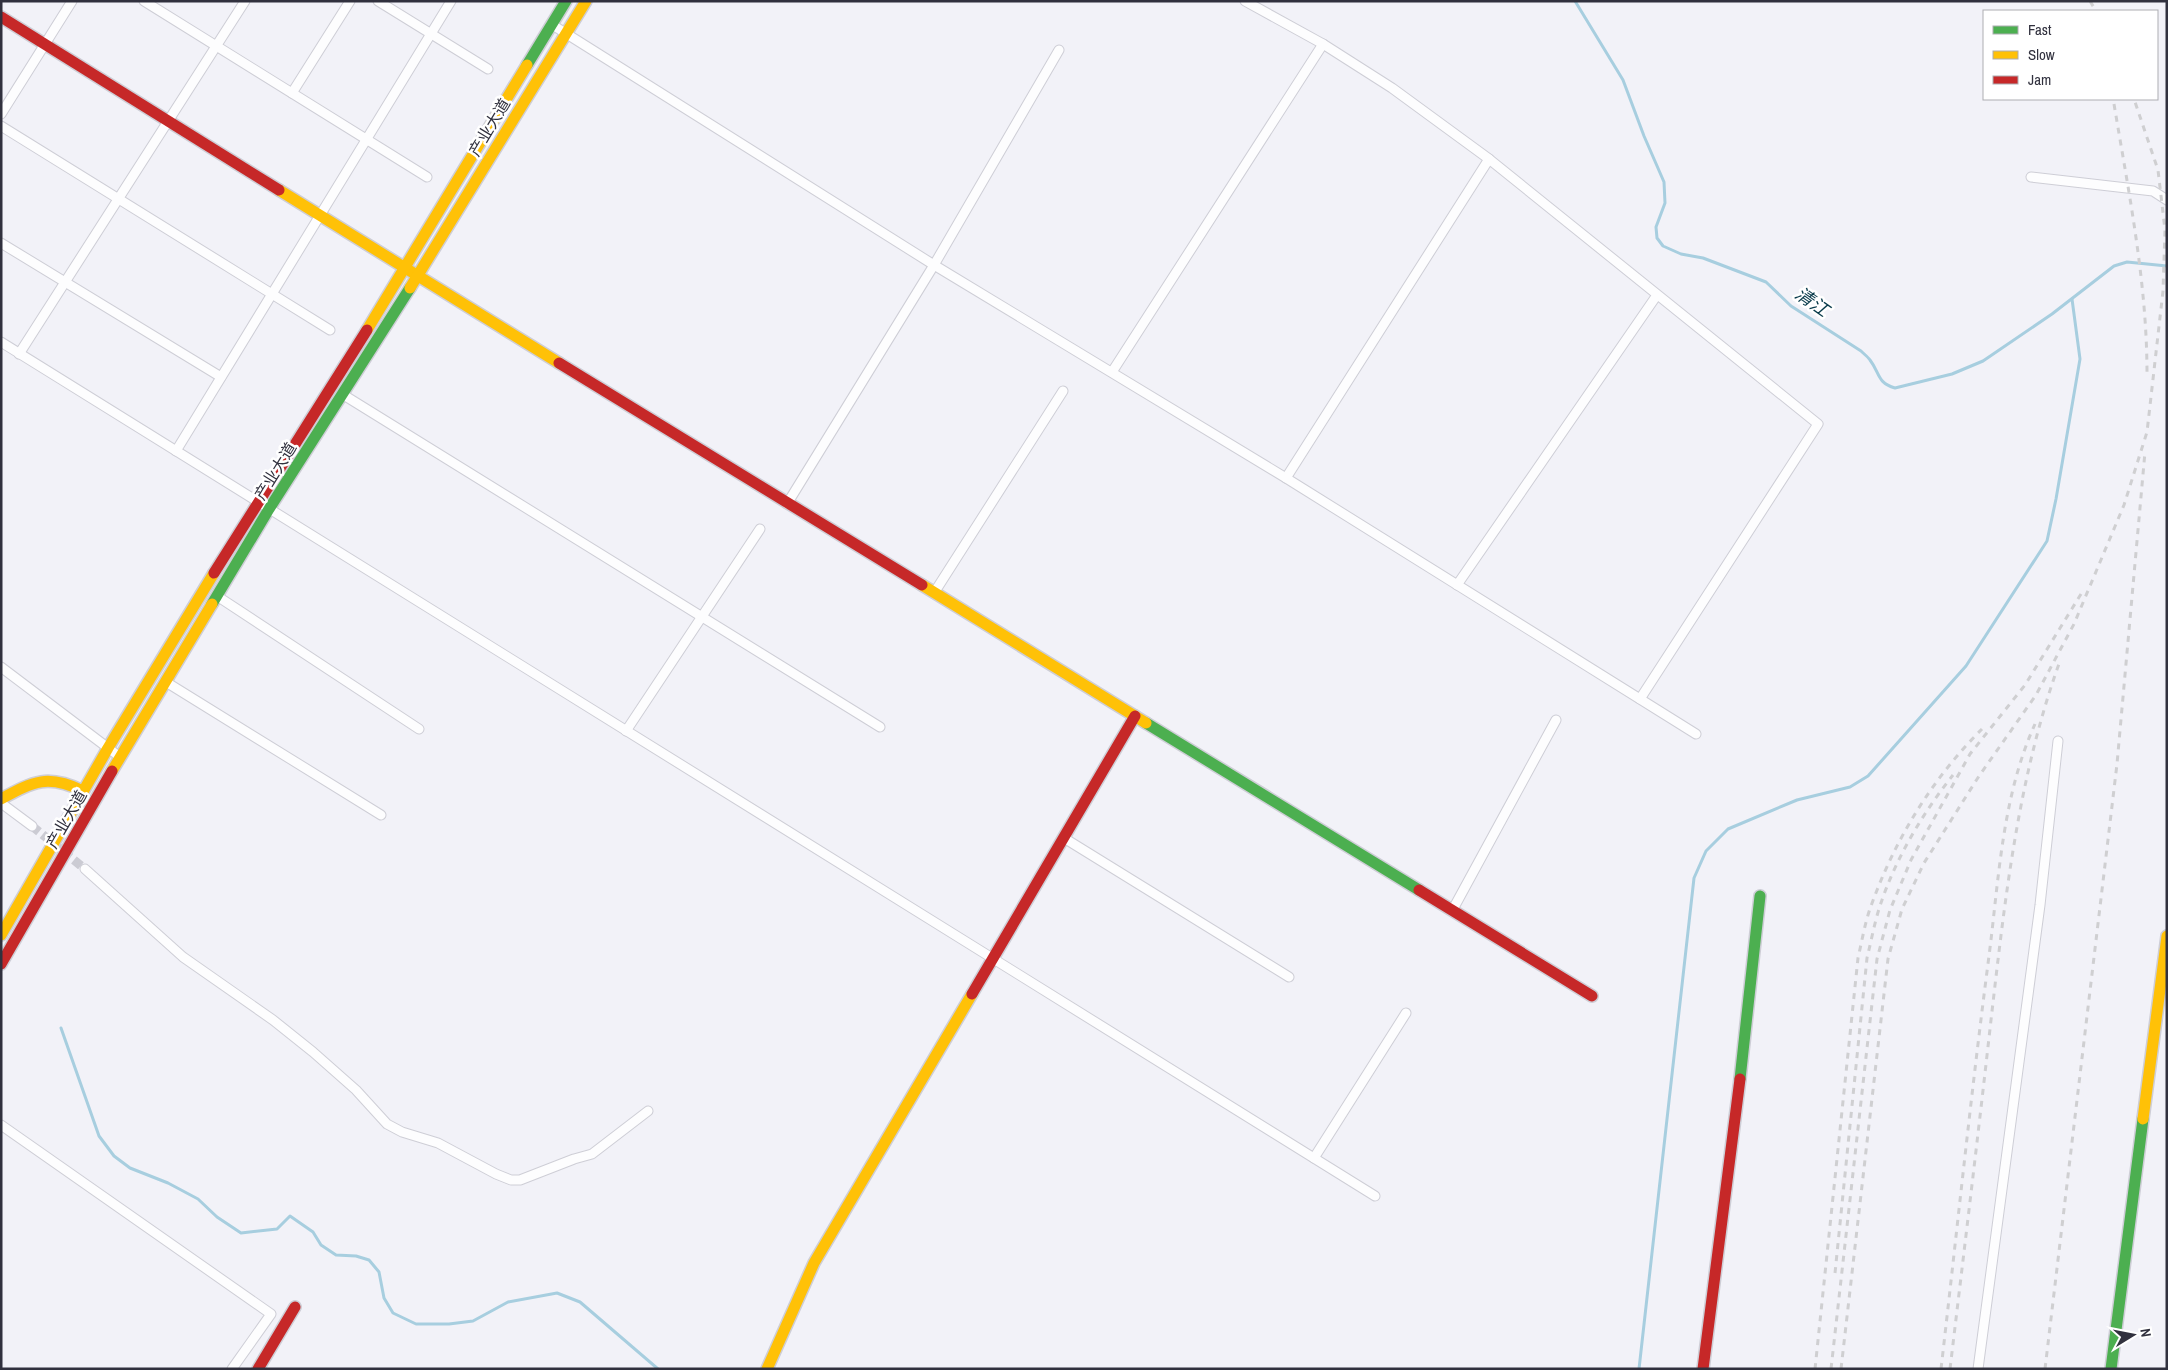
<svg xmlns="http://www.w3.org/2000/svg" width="2168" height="1370" viewBox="0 0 2168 1370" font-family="'Archivo Narrow','Noto Sans SC',sans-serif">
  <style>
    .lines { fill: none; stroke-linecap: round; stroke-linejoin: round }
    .stream { stroke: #a7cedf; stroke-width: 3 }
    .street-tunnel { stroke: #cbcbd3; stroke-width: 9; stroke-dasharray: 9 4.5; stroke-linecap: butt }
    .street-casing { stroke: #ceced6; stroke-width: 11 }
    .fast-casing { stroke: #ceced6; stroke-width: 14 }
    .slow-casing { stroke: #ceced6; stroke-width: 14 }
    .jam-casing { stroke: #ceced6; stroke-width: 14 }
    .street { stroke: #fdfdfe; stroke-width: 9 }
    .fast { stroke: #4caf50; stroke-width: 11 }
    .slow { stroke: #ffc107; stroke-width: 11 }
    .jam { stroke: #c62828; stroke-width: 11 }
    .rail { stroke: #cfcfd1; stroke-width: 3; stroke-dasharray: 6 6; stroke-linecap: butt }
    .labels { text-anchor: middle; stroke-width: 5; stroke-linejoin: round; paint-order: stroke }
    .street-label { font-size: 16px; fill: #31313e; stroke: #fff }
    .water-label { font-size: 18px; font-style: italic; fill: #093b4b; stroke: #fff }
  </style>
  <rect width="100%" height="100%" fill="#f2f2f8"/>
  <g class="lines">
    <g class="stream">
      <path d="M1575,1l48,79 21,56 20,46 1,21 -9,24 1,11 6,8 18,8 22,4 63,24 25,24 70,45c3,3 7,6 9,9 10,13 7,23 25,28l57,-14 31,-13 69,-47 62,-48 13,-4 40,4"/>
      <path d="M61,1028l38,108 15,20 16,12 38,15 30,16 19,18 24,16 36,-4 13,-13 23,16 8,13 15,10 20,1 13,4 10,12 5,26 9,15 23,11h33l24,-3 35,-19 49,-9 23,9 78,67"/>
      <path d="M1639,1369l55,-491 12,-27 22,-22 69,-29 53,-13 18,-11 98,-110 81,-125 9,-42 24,-140 -8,-60"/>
    </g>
    <path class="street-tunnel" d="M32,826l53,43"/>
    <defs>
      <g id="street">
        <path d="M144,1l283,176"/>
        <path d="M378,1l110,68"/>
        <path d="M1245,1l78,43 69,44 97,71 329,265 -178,275"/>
        <path d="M551,24l383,241 352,213 410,256"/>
        <path d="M292,93l58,-92"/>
        <path d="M1,114l71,-113"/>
        <path d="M1,126l329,204"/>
        <path d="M2031,177l122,14 14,9"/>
        <path d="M1,243l220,134"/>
        <path d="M1,342l1374,854"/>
        <path d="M19,354l226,-353"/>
        <path d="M1112,372l211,-328"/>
        <path d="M342,394l538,333"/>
        <path d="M176,451l275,-450"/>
        <path d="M1286,478l203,-319"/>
        <path d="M787,504l147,-239 125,-215"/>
        <path d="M1457,585l200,-290"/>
        <path d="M934,593l129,-202"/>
        <path d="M217,596l202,133"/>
        <path d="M1,667l119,90"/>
        <path d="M166,682l215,133"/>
        <path d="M626,731l134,-202"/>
        <path d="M1,803l31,23"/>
        <path d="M1064,838l225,139"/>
        <path d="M85,869l98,88 90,63 40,32 43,38 31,34 15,8 36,11 58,31 15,6h9l54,-21 18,-5 56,-43"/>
        <path d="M1452,911l104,-191"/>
        <path d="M1,1125l270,189 -39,55"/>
        <path d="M1314,1158l92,-145"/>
        <path d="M1978,1369l62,-464 18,-164"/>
      </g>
      <g id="fast">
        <path d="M527,65l39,-64"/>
        <path d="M212,604l57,-95 141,-221"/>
        <path d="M1146,723l273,167"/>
        <path d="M1740,1079l20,-183"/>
        <path d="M2111,1369l32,-250"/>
      </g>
      <g id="slow">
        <path d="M279,190l280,173"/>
        <path d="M410,288l176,-287"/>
        <path d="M367,330l160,-265"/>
        <path d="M922,585l224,138"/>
        <path d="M112,771l100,-167"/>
        <path d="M1,799c33,-18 47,-25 82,-8"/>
        <path d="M1,935l107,-187 106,-175"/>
        <path d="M2143,1119l24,-183"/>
        <path d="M767,1369l47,-106 158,-269"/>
      </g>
      <g id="jam">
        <path d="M1,17l278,173"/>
        <path d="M559,363l363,222"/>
        <path d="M214,573l153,-243"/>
        <path d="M1419,890l173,106"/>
        <path d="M1,964l111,-193"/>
        <path d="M972,994l163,-278"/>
        <path d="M258,1369l37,-62"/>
        <path d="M1703,1369l37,-290"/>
      </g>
    </defs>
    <use href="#street" class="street-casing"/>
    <use href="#fast" class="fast-casing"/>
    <use href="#slow" class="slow-casing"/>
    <use href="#jam" class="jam-casing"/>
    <use href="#street" class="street"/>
    <use href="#fast" class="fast"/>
    <use href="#slow" class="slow"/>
    <use href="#jam" class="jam"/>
    <g class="rail">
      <path d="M2090,1l6,10"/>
      <path d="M2114,104c15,90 33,179 33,270"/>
      <path d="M1835,1273l32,-315c4,-16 7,-33 12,-49 15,-48 43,-95 74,-134"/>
      <path d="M1815,1369l43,-411c4,-17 7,-36 13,-52 24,-67 61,-127 111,-177"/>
      <path d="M1831,1369l46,-410 13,-49 21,-50 59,-106 55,-69 56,-91"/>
      <path d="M1841,1369l47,-410 14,-50 22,-46 55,-87 57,-81 38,-71 50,-119 23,-73 16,-141 2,-61 -7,-60 -24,-71"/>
      <path d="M1941,1369c16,-138 30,-275 48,-413 10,-78 13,-159 46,-232"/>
      <path d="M1950,1369c14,-117 28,-233 41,-349 14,-121 27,-243 69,-359"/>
      <path d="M2045,1369l72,-605 28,-312"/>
    </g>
  </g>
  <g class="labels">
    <g class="street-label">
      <text transform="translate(489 127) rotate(-59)" y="6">产业大道</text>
      <text transform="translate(275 471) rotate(-58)" y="6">产业大道</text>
      <text transform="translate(66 819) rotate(-60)" y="6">产业大道</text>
    </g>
    <g class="water-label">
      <text transform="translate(1812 302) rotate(35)" y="6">清江</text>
    </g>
  </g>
  <rect width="2168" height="1370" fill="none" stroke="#31313e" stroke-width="5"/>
  <rect x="1983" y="10" width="175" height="90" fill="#ffffff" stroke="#adadb2"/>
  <rect x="1993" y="26" width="25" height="8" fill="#4caf50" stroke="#adadb2"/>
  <text x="2028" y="35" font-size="15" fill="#31313e">Fast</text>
  <rect x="1993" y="51" width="25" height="8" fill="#ffc107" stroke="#adadb2"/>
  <text x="2028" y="60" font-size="15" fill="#31313e">Slow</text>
  <rect x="1993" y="76" width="25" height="8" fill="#c62828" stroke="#adadb2"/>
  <text x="2028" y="85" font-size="15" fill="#31313e">Jam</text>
  <g transform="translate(2133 1335) rotate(80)" stroke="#ffffff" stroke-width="4" paint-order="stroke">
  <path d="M0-4L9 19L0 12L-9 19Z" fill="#31313e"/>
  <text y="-8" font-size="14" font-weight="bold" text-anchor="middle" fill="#31313e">N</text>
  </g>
</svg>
